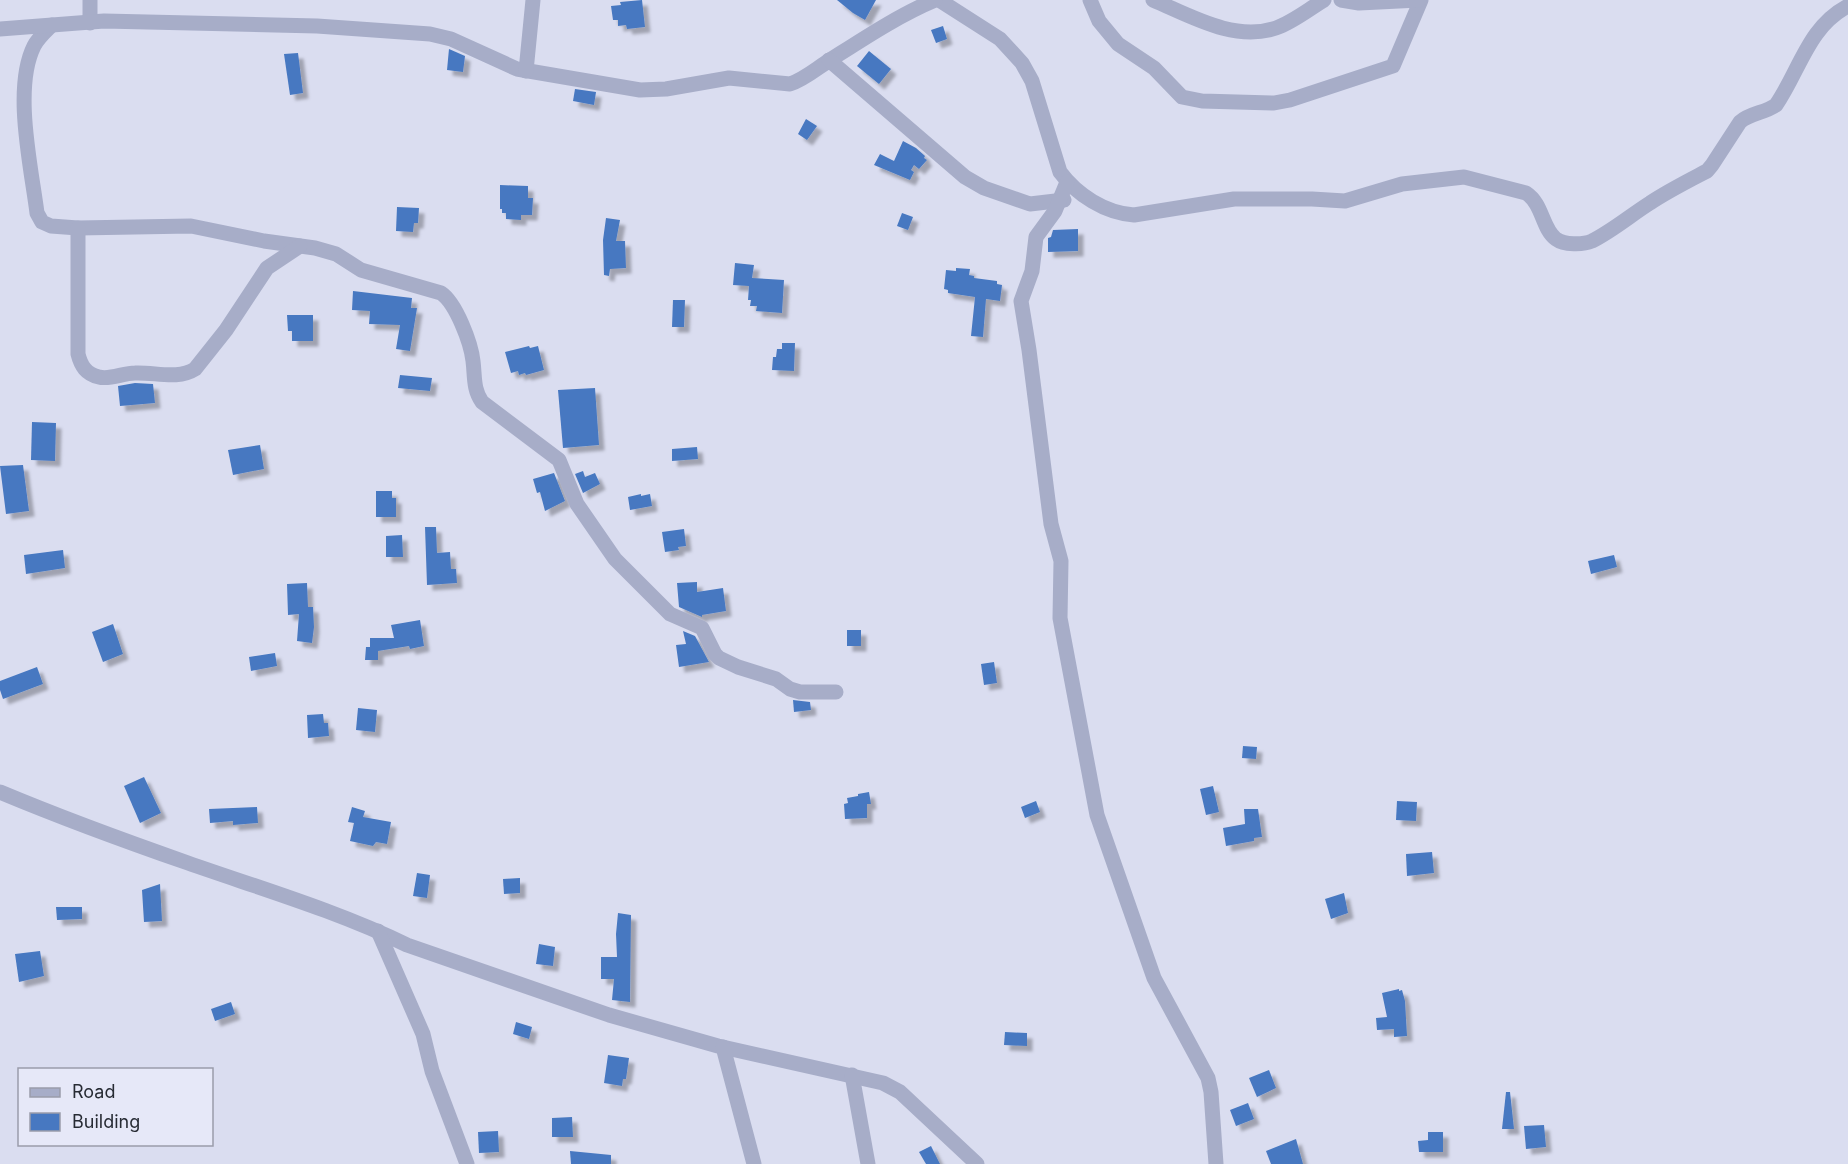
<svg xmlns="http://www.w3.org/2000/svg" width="1848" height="1164" viewBox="0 0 1848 1164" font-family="Inter,sans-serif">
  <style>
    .building { fill: #4778c1; filter: url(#shadow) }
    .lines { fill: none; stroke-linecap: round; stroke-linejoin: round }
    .minor { stroke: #a7adc8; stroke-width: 15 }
  </style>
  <defs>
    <filter id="shadow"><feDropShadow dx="5.5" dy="5.5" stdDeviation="1.5" flood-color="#0004"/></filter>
  </defs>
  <rect width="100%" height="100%" fill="#daddf0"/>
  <g class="building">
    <path d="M642,0l3,27 -18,2 -1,-4 -8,1v-6h-5l-2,-14 10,-1 -1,-3z"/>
    <path d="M837,0h39l-11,20 -12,-7z"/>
    <path d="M943,26l4,13 -11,4 -5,-13z"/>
    <path d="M449,49l16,7 -2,16 -16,-2z"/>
    <path d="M869,51l22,18 -12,15 -22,-18z"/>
    <path d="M298,53l5,40 -13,2 -6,-41z"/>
    <path d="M575,89l21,3 -2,13 -21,-4z"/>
    <path d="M806,119l11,7 -10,14 -9,-6z"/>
    <path d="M903,141l13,7 9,8 -1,2 3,2 -8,9 -5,-4 -3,5 3,2 -4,8 -36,-15 6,-11 14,7z"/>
    <path d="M500,185l28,1v12h5l-1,17h-11v5l-15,-1v-6h-4v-4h-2z"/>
    <path d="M397,207l22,1 -1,15h-4l-1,9 -17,-1z"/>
    <path d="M902,213l11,4 -5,13 -11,-4z"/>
    <path d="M606,218l14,2 -4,21h9l1,27 -16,1 -1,7 -5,-1 -1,-35z"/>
    <path d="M1078,229v22l-30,1v-14l3,-1 2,-7z"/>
    <path d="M735,263l19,2 -2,13 32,2 -2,33 -26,-2 1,-5h-7l1,-6h-3l1,-14 -16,-1z"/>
    <path d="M956,268l14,1 -1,6 5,1v2l23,3v3l5,1 -2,16 -14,-2 -3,38 -12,-1 4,-39 -27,-4v-3l-4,-1 2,-19 10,1z"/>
    <path d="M353,291l59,7 -1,10h6l-7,43 -14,-2 4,-24 -31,-1 1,-13 -18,-1z"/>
    <path d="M673,300h12l-1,27h-12z"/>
    <path d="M287,315h26v26h-21v-10h-4z"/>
    <path d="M782,343h13l-1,28 -22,-1 1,-13h3l1,-8h5z"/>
    <path d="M529,346l1,2 8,-2 6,24 -18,5 -1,-2 -6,2 -1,-4 -7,2 -6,-21z"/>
    <path d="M400,375l32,3 -2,13 -32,-3z"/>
    <path d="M135,383l18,1 2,19 -35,3 -2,-20z"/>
    <path d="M595,388l4,57 -36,3 -5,-58z"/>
    <path d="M32,422l24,1 -1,38 -24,-1z"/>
    <path d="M260,445l4,24 -31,6 -5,-25z"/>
    <path d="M697,447l1,12 -26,2v-12z"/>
    <path d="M23,465l6,46 -23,3 -6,-48z"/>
    <path d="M583,471l2,6 10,-4 5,11 -17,9 -8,-19z"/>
    <path d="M554,473l11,28 -20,10 -5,-19 -3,1 -4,-14z"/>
    <path d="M376,491h16v7h4v19h-20z"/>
    <path d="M641,494v2l9,-2 2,12 -22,4 -2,-13z"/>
    <path d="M425,527h11l1,26 13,-1 1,17h5l1,14 -30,2z"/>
    <path d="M684,529l2,17 -8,1 1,3 -14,2 -3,-20z"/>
    <path d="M402,535l1,22h-17v-21z"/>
    <path d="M63,550l2,18 -39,6 -2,-19z"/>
    <path d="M1614,555l3,12 -26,7 -3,-13z"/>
    <path d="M697,582v10l26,-4 3,23 -24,4v2l-23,-10 -2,-24z"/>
    <path d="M307,583l1,24h5l1,20 -2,16 -15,-2 2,-27 -11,1 -1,-31z"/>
    <path d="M420,620l4,26 -14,3 -1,-3 -31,5v9h-13l1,-13h4v-9h24l-3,-13z"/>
    <path d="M113,624l10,30 -20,8 -11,-30z"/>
    <rect x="847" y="630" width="14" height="16"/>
    <path d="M683,631l12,5 14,26 -30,5 -3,-22 10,-1z"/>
    <path d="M275,653l2,13 -26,5 -2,-14z"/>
    <path d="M994,662l3,21 -13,2 -3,-21z"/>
    <path d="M37,667l6,17 -40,15 -3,-9v-9z"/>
    <path d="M793,700l17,2 1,8 -17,2z"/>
    <path d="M358,708l19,2 -2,22 -19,-2z"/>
    <path d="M323,714l1,9h4l1,13 -21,2 -1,-23z"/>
    <path d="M1243,746l14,1 -1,12 -14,-1z"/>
    <path d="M144,777l17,36 -21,10 -16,-37z"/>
    <path d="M1213,786l6,26 -13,3 -6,-26z"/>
    <path d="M869,792l2,12h-4v14l-22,1 -1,-15 4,-1 -1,-5 11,-2v-2z"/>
    <path d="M1036,801l4,11 -15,6 -4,-11z"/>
    <path d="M1397,801l20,1 -1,19 -20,-1z"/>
    <path d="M257,807l1,16 -25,2v-4l-23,2 -1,-14z"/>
    <path d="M352,807l13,4 -2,6 28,5 -4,22 -11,-2 -3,4 -23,-5 4,-18 -6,-1z"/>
    <path d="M1244,809h14l4,28 -8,1v3l-28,5 -3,-18 22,-4z"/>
    <path d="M1432,852l2,21 -27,3 -1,-22z"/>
    <path d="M417,873l13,2 -3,23 -14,-2z"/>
    <path d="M520,878v15l-16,1 -1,-15z"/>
    <path d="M160,884l2,37 -18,1 -2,-32z"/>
    <path d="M1344,893l4,20 -17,6 -6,-20z"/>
    <path d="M56,907h26v12l-25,1z"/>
    <path d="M618,913l13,2 -1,87 -18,-2 2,-21h-13v-22h16l-1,-23z"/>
    <path d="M539,944l16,3 -2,19 -17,-2z"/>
    <path d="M40,951l4,25 -25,6 -4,-28z"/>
    <path d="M1399,989v2l3,-1 3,11 2,35 -13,1v-8l-17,1 -1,-12 11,-1 -5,-24z"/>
    <path d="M231,1002l4,12 -20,7 -4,-12z"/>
    <path d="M516,1022l16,5 -3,12 -16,-5z"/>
    <path d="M1005,1032l22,1v13l-23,-1z"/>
    <path d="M608,1055l21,3 -3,21h-3l-1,7 -18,-3z"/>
    <path d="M1269,1070l7,18 -19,9 -8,-19z"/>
    <path d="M1506,1092h4l4,37h-12z"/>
    <path d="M1248,1103l6,16 -18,7 -6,-16z"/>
    <path d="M572,1117l1,20h-21v-19z"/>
    <path d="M1544,1125l2,22 -20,2 -2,-23z"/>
    <path d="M498,1131l1,21 -20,1 -1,-21z"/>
    <path d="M1428,1132h15v20h-24l-1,-11 10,-1z"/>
    <path d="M1296,1139l7,25h-32l-5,-13z"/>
    <path d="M931,1146l9,18h-14l-7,-12z"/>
    <path d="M570,1151l41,4v9h-40z"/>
  </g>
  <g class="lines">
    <g class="minor">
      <path d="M90,0v23"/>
      <path d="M939,0l61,39 22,24 10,18 28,91c17,23 45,41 74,43l100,-16h78l33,2 57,-17 62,-7 62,16c17,11 16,36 30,46 8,6 27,6 36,2 20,-10 39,-26 58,-38 18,-12 38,-22 57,-32l5,-6 28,-43c10,-9 25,-9 36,-17 24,-35 32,-78 72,-99"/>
      <path d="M1090,0l9,21 19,23 36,24 28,29 20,4 72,2 16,-3 103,-34 28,-66"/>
      <path d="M1153,0c38,16 81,42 123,28 17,-6 33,-19 48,-28"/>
      <path d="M1341,0l18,3 60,-3"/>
      <path d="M52,25c-6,6 -14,13 -18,21 -21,42 -3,120 3,167l5,9 9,4 27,2 113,-2 73,15 51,7 21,6 25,16 80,23c15,10 30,50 32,68 2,16 0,28 9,41l77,58 18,44 38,55 55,55 32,14 13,26 4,4 19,9 38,12 14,10 10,3h36"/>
      <path d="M0,29l104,-8 213,5 113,8 21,5 66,30 123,21 26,-1 63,-11 61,6c15,-5 27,-16 40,-24 33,-21 69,-45 105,-60"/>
      <path d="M829,60l136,117 19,11 46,16 34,-4"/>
      <path d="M526,71l7,-71"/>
      <path d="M1067,182l-12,29 -19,26 -4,34 -11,30 8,49 22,174 10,37 -1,57 37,197 57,163 54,100 3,14 5,72"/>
      <path d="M78,228v126c3,12 8,20 21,23 11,3 24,-4 36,-4 20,-1 43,7 60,-4l31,-39 41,-62 33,-22"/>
      <path d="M0,792c62,26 125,49 188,71 74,26 149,48 219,82l202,70 109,31 165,37 17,9 77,72"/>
      <path d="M378,931l45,103 9,37 35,93"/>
      <path d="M723,1047l31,117"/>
      <path d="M852,1075l16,89"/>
    </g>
  </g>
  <rect x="18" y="1068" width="195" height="78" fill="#e6e8f8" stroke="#9a9caa" stroke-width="1.5"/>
  <rect x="30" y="1088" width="30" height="9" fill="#a7adc8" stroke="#9a9caa" stroke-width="1.5"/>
  <text x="72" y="1098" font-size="18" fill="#272b34">Road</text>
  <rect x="30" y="1113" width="30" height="18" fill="#4778c1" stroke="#9a9caa" stroke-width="1.5"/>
  <text x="72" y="1128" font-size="18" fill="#272b34">Building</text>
</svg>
